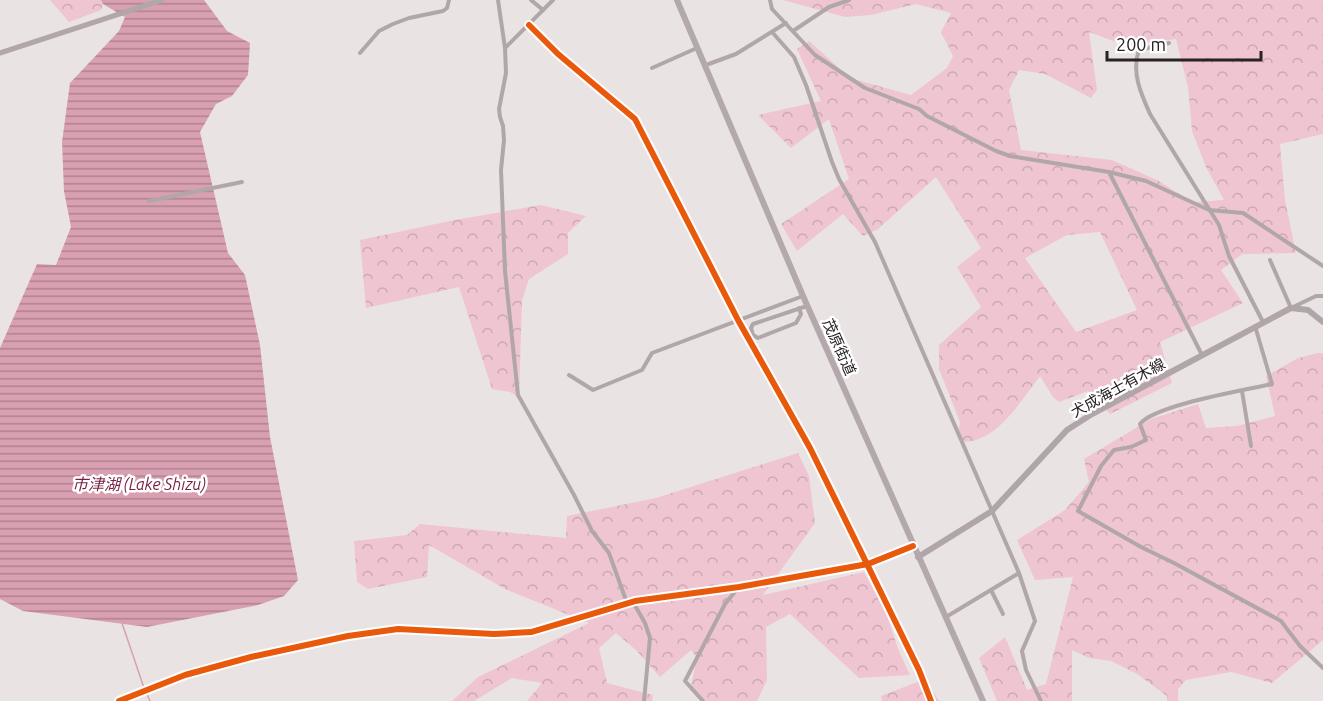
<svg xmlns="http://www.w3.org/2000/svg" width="1323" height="701" viewBox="0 0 1323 701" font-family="Ubuntu,'Noto Sans JP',sans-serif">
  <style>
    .forest { fill: url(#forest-crowns); fill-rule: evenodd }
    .water { fill: url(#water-rules) }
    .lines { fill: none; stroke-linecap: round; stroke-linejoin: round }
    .stream { stroke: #d8a0b1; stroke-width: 1.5 }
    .minor { stroke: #b1a7a8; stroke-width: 4 }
    .tertiary { stroke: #b1a7a8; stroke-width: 5 }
    .secondary { stroke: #b0a5a8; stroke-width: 6 }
    .primary { stroke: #b3a8ab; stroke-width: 6 }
    .cycleway-casing { stroke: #fff; stroke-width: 10 }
    .cycleway { stroke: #e8590c; stroke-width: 6 }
    .labels { text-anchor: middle; stroke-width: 5; stroke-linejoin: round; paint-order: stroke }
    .street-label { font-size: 15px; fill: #272223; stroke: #fff }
    .water-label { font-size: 16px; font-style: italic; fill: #791f43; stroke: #fff }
  </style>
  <defs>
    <pattern id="forest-crowns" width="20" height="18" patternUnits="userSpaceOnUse" patternTransform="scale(1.5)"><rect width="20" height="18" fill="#eec5d0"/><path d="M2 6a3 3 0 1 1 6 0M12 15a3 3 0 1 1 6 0" fill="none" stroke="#cca9b2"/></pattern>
    <pattern id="water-rules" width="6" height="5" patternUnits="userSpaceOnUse" patternTransform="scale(1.5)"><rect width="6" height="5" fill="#d8a0b1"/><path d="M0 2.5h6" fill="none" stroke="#af8290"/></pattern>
  </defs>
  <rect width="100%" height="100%" fill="#eae3e4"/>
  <g class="forest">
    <path d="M50,0h51l2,4 -2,6 -32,12z"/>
    <path d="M783,0h540v134l-43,10 5,56 11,53 -54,1 -21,16 22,33 -83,39 12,41 -62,31 -22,-23 -29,11 -6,-5 -13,-21c-19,24 -41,64 -75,66l-7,-8 2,-12 -21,-53v-24l42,-38 -24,-40 24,-19 -45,-71 -58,52 -15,7 -20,-22 -46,37 -16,-27 68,-45 -20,-60 -38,29 -33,-33 63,-14 -24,-52 12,-8 41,37 61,17 36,-27 6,-12 -12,-24 10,-19 -35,-9 -45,11 -26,2zM1089,32l35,13 52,-6 12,48 4,44 14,36 18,33 -32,2 -33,-21 -47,-21 -91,-10 -12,-60 10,-20 26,4 46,24 6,-8zM1100,232l37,78 -61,22 -51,-74 42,-23z"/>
    <path d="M541,205l45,11 -18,17v21l-39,25 -7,21 -3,97 -9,-5 -18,-3 -33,-102 -93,21 -6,-68 95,-20z"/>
    <path d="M1318,353h5v287l-51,43 -41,-11 -45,8 -8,9v12h-11v-5l-30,-22 -26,-13 -22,-3 -17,-8v51h-75l-18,-43 26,-21 22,53 19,-6 27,-107 -38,3 -18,-40 48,-30 24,-28 -5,-23 67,-40 47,-15 8,24 31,-2 38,-10 -9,-40 32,-18z"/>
    <path d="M798,453l11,23 6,47 -52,72 101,-23 23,43 11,34 12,26 -51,3 -69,-64 -24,13 1,53 -10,21h-51l-16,-11 7,-32 -6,-8 -31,27 -23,-26 -21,-18 -17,15 8,35 46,12 -1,6h-125l15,-18 -30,-5 -38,23h-22l26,-24 111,-54 -84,-34 -76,-44 -2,32 -59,12 -11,-7 -3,-41 53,-6 13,-11 146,14 1,-22 89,-18z"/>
    <path d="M925,679l14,22h-57l-1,-5z"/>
  </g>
  <path class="water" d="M101,0h103l23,31 23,12 -2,32 -16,21 -16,8 -16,28 28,121 17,22 15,70 10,92 28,143 -14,16 -26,9 -111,22 -124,-16 -23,-12v-251l37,-84 19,1 15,-38 -7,-36 -2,-49 8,-59 49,-52 6,-14 -22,-13z"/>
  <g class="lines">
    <g class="stream">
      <path d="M122,623l22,65"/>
      <path d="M146,692l4,9"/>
    </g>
    <g class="minor">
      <path d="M498,0l7,48"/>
      <path d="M531,0l12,10"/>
      <path d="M553,0l-48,48 1,25 -7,36 1,8 3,9 1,14 -3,30 4,101 13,124 56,100 18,36 17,22 18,50"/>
      <path d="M770,0l2,9 43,46 50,33 54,21 8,7 69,35 14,5 99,16 93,183"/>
      <path d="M529,25l29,29 77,65 103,201 72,128 109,222 12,31"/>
      <path d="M793,31l36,-24 20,-7"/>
      <path d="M772,32l22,25 12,28 26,77 7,17 36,63 144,331 16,48 -13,30 4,19 15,31"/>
      <path d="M1169,43l-30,7c-8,22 2,44 11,64l69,111 10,31 34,66"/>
      <path d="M360,53l19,-22 14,-7 16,-6 34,-7 4,-3 2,-8"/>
      <path d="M706,65l30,-11 50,-31"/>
      <path d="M652,68l45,-20"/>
      <path d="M1109,172l37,9 63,29 34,3 80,53"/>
      <path d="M149,201l93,-19"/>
      <path d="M1270,260l21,48 25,-12h7"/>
      <path d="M799,308l2,6 -5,9 -38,15 -5,-3 -2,-7 2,-4 54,-18"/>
      <path d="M1255,326l17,58c-26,6 -118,21 -132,40l6,16 -15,7 -17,3 -13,16 -23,45 63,36 33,16 107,58 19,25 23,22"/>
      <path d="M569,375l24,15 49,-20 10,-17 151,-57"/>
      <path d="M1242,391l9,55"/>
      <path d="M991,590l12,24"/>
      <path d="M633,602l12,21 5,15 -6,63"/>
      <path d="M946,617l73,-44"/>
      <path d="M703,701l-18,-20 40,-77 13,-16"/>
    </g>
    <g class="tertiary">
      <path d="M0,53l162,-53"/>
      <path d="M119,701l66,-26 66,-18 97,-21 50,-7 96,5 37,-2 104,-31 104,-14 129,-23 45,-18"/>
    </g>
    <path class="secondary" d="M918,557l74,-46 75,-81 25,-16 199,-106 17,2 15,12"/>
    <path class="primary" d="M677,0l126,296 180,405"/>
    <defs>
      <g id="cycleway">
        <path d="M529,25l29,29 77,65 103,201 72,128 109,222 12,31"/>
        <path d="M119,701l66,-26 66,-18 97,-21 50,-7 96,5 37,-2 104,-31 104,-14 129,-23 45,-18"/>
      </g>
    </defs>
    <use href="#cycleway" class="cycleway-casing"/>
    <use href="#cycleway" class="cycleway"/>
  </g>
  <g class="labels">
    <g class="street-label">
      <text transform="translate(839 347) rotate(66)" y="5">茂原街道</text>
      <text transform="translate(1118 388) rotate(-29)" y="5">犬成海士有木線</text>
    </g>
    <g class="water-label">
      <text x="139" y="490">市津湖 (Lake Shizu)</text>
    </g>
  </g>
  <path d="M1107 51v9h154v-9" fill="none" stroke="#272223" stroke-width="3"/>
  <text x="1116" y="51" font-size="18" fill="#272223" stroke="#ffffff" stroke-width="4.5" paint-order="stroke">200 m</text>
</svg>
